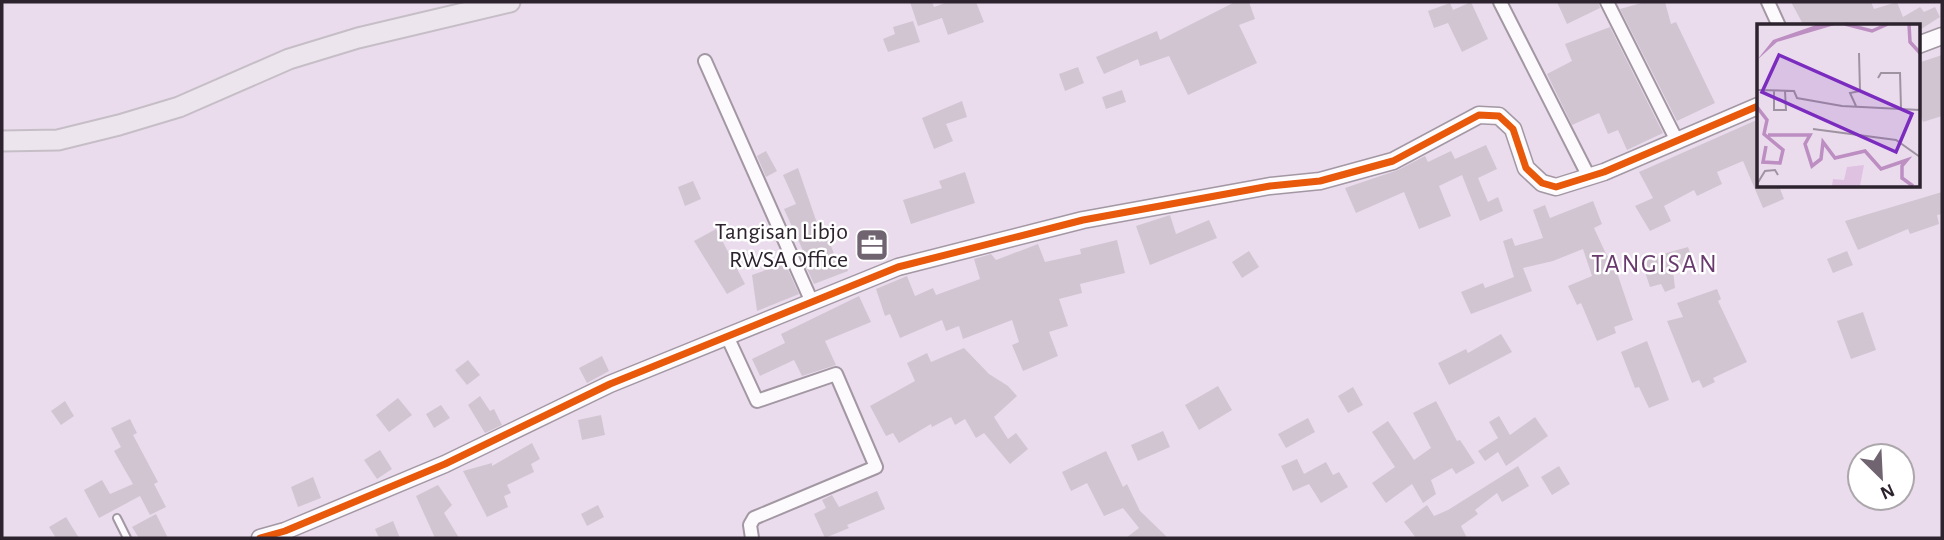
<svg xmlns="http://www.w3.org/2000/svg" width="1944" height="540" viewBox="0 0 1944 540" font-family="'Alegreya Sans',sans-serif">
  <style>
    .building { fill: #d1c5d2 }
    .lines { fill: none; stroke-linecap: round; stroke-linejoin: round }
    .service-casing { stroke: #a297a3; stroke-width: 10 }
    .minor-casing { stroke: #a297a3; stroke-width: 16 }
    .tertiary-casing { stroke: #a297a3; stroke-width: 19 }
    .primary-casing { stroke: #c6bec7; stroke-width: 23 }
    .service { stroke: #fcfafc; stroke-width: 6 }
    .minor { stroke: #fcfafc; stroke-width: 12 }
    .tertiary { stroke: #fcfafc; stroke-width: 16 }
    .primary { stroke: #ede5ee; stroke-width: 19 }
    .cycleway-casing { stroke: #fff; stroke-width: 11 }
    .cycleway { stroke: #e8590c; stroke-width: 7 }
    .labels { text-anchor: middle; stroke-width: 5; stroke-linejoin: round; paint-order: stroke }
    .poi-label { font-size: 24px; fill: #2d232e; stroke: #fff; text-anchor: end }
    .neighbourhood-label { font-size: 26px; letter-spacing: 2px; fill: #693a6e; stroke: #fff }
    .inset-river { fill: none; stroke: #bc8ec2; stroke-width: 3.5 }
    .inset-road { fill: none; stroke: #9f92a1; stroke-width: 2 }
    .view { fill: #7b2cbf; fill-opacity: 0.15; stroke: #7b2cbf; stroke-width: 3.5 }
    .inset-edge { fill: none; stroke: #2d232e; stroke-width: 3.5 }
  </style>
  <rect width="100%" height="100%" fill="#ebdced"/>
  <g class="building">
    <path d="M910,2h22l2,5 14,-5h28l8,20 -36,13 -6,-17 -24,8z"/>
    <path d="M1235,2h14l6,17 -16,6 18,38 -69,32 -19,-39 -29,10 -2,-7 -34,15 -8,-17 61,-26 3,9z"/>
    <path d="M1471,2l17,37 -26,13 -14,-29 -14,5 -6,-17 22,-8 3,7z"/>
    <path d="M1557,2h41l2,6 -33,16z"/>
    <path d="M1645,2h20l6,22 5,-2 39,81 -38,18 -57,-112z"/>
    <path d="M1791,2h80l3,7 23,-7 6,15 17,-10 4,5 11,-5 5,10 -22,14v-5h-114z"/>
    <path d="M913,21l7,21 -32,10 -5,-13 12,-5 -2,-7z"/>
    <path d="M1610,27l53,106 -36,17 -9,-20 -10,4 -9,-21 -27,12 -25,-51 25,-13 -7,-17z"/>
    <path d="M1942,55v61l-19,6 -5,-15v-44z"/>
    <path d="M1078,67l6,16 -19,8 -6,-17z"/>
    <path d="M1122,90l4,12 -20,7 -4,-12z"/>
    <path d="M962,101l5,16 -21,7 7,17 -19,8 -12,-31z"/>
    <path d="M1759,119v67h20l5,13 -21,9 -20,-47 -26,11 5,12 -25,12 -3,-6 -30,16 7,15 -21,10 -15,-25 18,-8 -14,-26z"/>
    <path d="M1486,145l11,24 -19,9 10,24 10,-5 5,14 -23,10 -18,-46 -23,11 12,30 -32,13 -15,-37 -48,21 -11,-25 53,-18 27,-14 3,6 23,-11 4,8z"/>
    <path d="M766,151l11,20 -11,6 -9,-21z"/>
    <path d="M798,168l20,58 4,-2 13,32 6,-2 7,17 -34,13 -13,-28 4,-1 -21,-46 12,-5 -13,-29z"/>
    <path d="M965,172l10,31 -64,21 -8,-24 39,-12 -3,-7z"/>
    <path d="M693,181l8,18 -16,7 -7,-19z"/>
    <path d="M1942,192v22l-5,1 2,9 -29,10 -2,-5 -50,21 -13,-29z"/>
    <path d="M1593,201l9,23 -8,4 13,28 4,-1 22,65 -19,7 2,6 -19,8 -16,-38 -4,2 -9,-19 24,-10 -9,-27 -30,12 -30,7 9,23 -61,23 -10,-22 22,-9 2,5 29,-11 -11,-36 9,-3 3,8 28,-8 -10,-28 12,-5 5,13z"/>
    <path d="M1170,215l6,19 33,-14 8,18 -67,27 -14,-39z"/>
    <path d="M716,229l29,55 -18,10 -33,-53z"/>
    <path d="M878,231l7,20 -20,8 -7,-21z"/>
    <path d="M1117,240l8,33 -45,11 2,9 -23,6 9,27 -19,6 9,24 -35,15 -11,-26 7,-3 -7,-22 -49,19 -4,-13 -13,5 -4,-11 -42,18 -10,-24 -5,2 -9,-27 31,-13 8,20 18,-8 3,7 44,-16 -6,-20 17,-5 5,6 42,-16 7,18 36,-8 -1,-5z"/>
    <path d="M1688,247l6,17 -21,7 2,17 -10,4 -4,-8 -11,3 -9,-27z"/>
    <path d="M1249,251l10,16 -17,11 -10,-16z"/>
    <path d="M1847,251l6,14 -20,8 -6,-14z"/>
    <path d="M785,263l14,31 -42,17 -5,-36z"/>
    <path d="M1717,289l4,10 -3,2 29,61 -34,16 2,4 -12,6 -4,-8 -7,3 -25,-62 16,-4 -6,-14z"/>
    <path d="M859,296l12,26 -46,19 11,24 -34,11 -8,-16 -34,16 -8,-17 33,-16 -4,-9z"/>
    <path d="M1863,312l13,38 -25,9 -14,-38z"/>
    <path d="M1501,334l11,18 -63,33 -11,-22 28,-14 2,4z"/>
    <path d="M1647,341l22,59 -20,8 -10,-21 -4,1 -14,-36z"/>
    <path d="M964,348l25,26 19,12 9,10 -23,21 14,22 8,-6 12,16 -18,15 -26,-31 -8,5 -11,-19 -10,6 -4,-8 -19,10 -1,-3 -32,19 -6,-10 -7,3 -16,-30 45,-25 -8,-18 20,-10 4,9z"/>
    <path d="M602,356l7,15 -22,12 -8,-15z"/>
    <path d="M468,360l12,15 -13,10 -12,-15z"/>
    <path d="M1218,386l14,24 -33,20 -14,-25z"/>
    <path d="M1353,387l10,18 -15,8 -10,-17z"/>
    <path d="M480,396l10,15 4,-2 8,16 -17,8 -17,-28z"/>
    <path d="M398,398l14,17 -23,17 -13,-17z"/>
    <path d="M65,401l9,15 -13,9 -10,-14z"/>
    <path d="M1436,401l21,40 3,-1 15,23 -19,11 -4,-6 -21,12 5,14 -13,9 -11,-19 -26,19 -14,-20 23,-16 -23,-35 16,-11 26,39 17,-12 -18,-35z"/>
    <path d="M441,405l9,13 -16,10 -8,-14z"/>
    <path d="M601,415l4,20 -23,5 -4,-20z"/>
    <path d="M1499,416l11,19 25,-18 13,19 -42,30 -8,-14 -13,9 -7,-10 20,-13 -9,-16z"/>
    <path d="M1308,418l7,14 -29,16 -8,-14z"/>
    <path d="M130,419l7,14 -4,2 25,47 -4,2 12,23 -16,8 -10,-19 -41,22 -15,-28 18,-10 8,14 23,-10 -19,-33 7,-4 -10,-19z"/>
    <path d="M1163,431l7,16 -32,14 -7,-16z"/>
    <path d="M532,443l8,16 -9,5 3,8 -27,13 4,8 -7,3 4,11 -21,10 -24,-46 29,-8v3z"/>
    <path d="M380,450l12,19 -15,10 -13,-19z"/>
    <path d="M1106,451l17,36 4,-3 13,27 28,27h-42l13,-10 -16,-20 -19,8 -17,-33 -16,8 -9,-19z"/>
    <path d="M1297,459l7,15 22,-12 7,13 6,-3 9,15 -27,16 -12,-19 -16,7 -12,-25z"/>
    <path d="M1518,466l11,20 -27,16 -5,-9 -22,17 3,4 -17,12 6,12h-51l-12,-16 23,-17 7,11 14,-6z"/>
    <path d="M1559,466l11,18 -18,11 -11,-18z"/>
    <path d="M313,477l8,21 -23,9 -7,-20z"/>
    <path d="M438,485l14,20 -8,8 15,25h-24l-19,-42z"/>
    <path d="M877,491l8,18 -38,16 2,3 -24,10 -11,-24 12,-6 -4,-8 10,-5 7,12z"/>
    <path d="M598,505l6,12 -17,9 -6,-12z"/>
    <path d="M156,514l12,24h-29l-7,-11z"/>
    <path d="M66,517l13,21h-23l-7,-11z"/>
    <path d="M393,521l7,17h-21l-4,-9z"/>
  </g>
  <g class="lines">
    <defs>
      <path id="service" d="M117,518l10,20"/>
      <g id="minor">
        <path d="M1500,2l89,175"/>
        <path d="M1607,2l69,137"/>
        <path d="M1768,2l11,24"/>
        <path d="M705,61l106,239"/>
        <path d="M727,336l30,65 79,-27 40,93 -122,51 -4,7 2,13"/>
      </g>
      <g id="tertiary">
        <path d="M1918,45l24,-9"/>
        <path d="M260,538l25,-7 160,-67 165,-80 288,-117 185,-47 187,-34 50,-5 73,-20 86,-46 20,1 14,13 13,39 16,15 14,4 48,-15 154,-66"/>
      </g>
      <path id="primary" d="M2,141l56,-1 61,-15 60,-18 110,-48 69,-21 152,-36"/>
    </defs>
    <use href="#service" class="service-casing"/>
    <use href="#minor" class="minor-casing"/>
    <use href="#tertiary" class="tertiary-casing"/>
    <use href="#primary" class="primary-casing"/>
    <use href="#service" class="service"/>
    <use href="#minor" class="minor"/>
    <use href="#tertiary" class="tertiary"/>
    <use href="#primary" class="primary"/>
    <defs>
      <path id="cycleway" d="M260,538l25,-7 160,-67 165,-80 288,-117 185,-47 187,-34 50,-5 73,-20 86,-46 20,1 14,13 13,39 16,15 14,4 48,-15 154,-66"/>
    </defs>
    <use href="#cycleway" class="cycleway-casing"/>
    <use href="#cycleway" class="cycleway"/>
  </g>
  <defs>
    <symbol id="office-square" viewBox="-11 -11 22 22"><rect x="-9" y="-9" width="18" height="18" rx="4" fill="#706471" stroke="#fff"/><path d="M-6-3h4V-5.5h4V-3h4V5H-6ZM-1-4.5V-3h2v-1.5ZM-6 0V1H6V0Z" fill="#fff"/></symbol>
  </defs>
  <g fill-rule="evenodd">
    <use href="#office-square" x="853" y="226" width="38" height="38"/>
  </g>
  <g class="labels">
    <g class="poi-label">
      <text x="848" y="239">Tangisan Libjo<tspan x="848" dy="28">RWSA Office</tspan></text>
    </g>
    <g class="neighbourhood-label">
      <text x="1655" y="272">TANGISAN</text>
    </g>
  </g>
  <g transform="translate(1757 24)">
    <rect width="163" height="163" fill="#ebdced"/>
    <path d="M107,141l-4,21h-28l1,-7 11,1 3,-13z" fill="#dfc2e2"/>
    <path d="M62,0h19l-61,18 -20,18 16,-20z" fill="#bc8ec2"/>
    <path class="inset-river" d="M88,0l27,7 16,-7M152,0l1,18 10,11M0,83l10,13 -3,14 19,16 -3,13 -17,-1 3,-16M11,111h42l-5,9 7,22 9,-7 2,-17 12,16 30,-7 16,18 26,-9 -5,6v12l11,8"/>
    <path class="inset-road" d="M121,54l3,-5h19l1,35M0,66l37,1 3,7 45,8 78,4M17,66v20h12l-1,-19M99,82l-6,-13 10,-2 -1,-38M56,105l83,11 24,17M0,160l8,-13 10,-1 3,5"/>
    <path class="view" d="M22,31l133,59 -16,38 -134,-60z"/>
    <rect width="163" height="163" class="inset-edge"/>
  </g>
  <rect width="1944" height="540" fill="none" stroke="#2d232e" stroke-width="7"/>
  <g transform="translate(1881 477) rotate(156)"><circle r="33" fill="#ffffff" stroke="#aba7ab" stroke-width="2"/>
  <path d="M0-5L12 26L0 18L-12 26Z" fill="#706471"/>
  <text y="-10" font-size="19" font-weight="bold" text-anchor="middle" fill="#2d232e">N</text>
  </g>
</svg>
